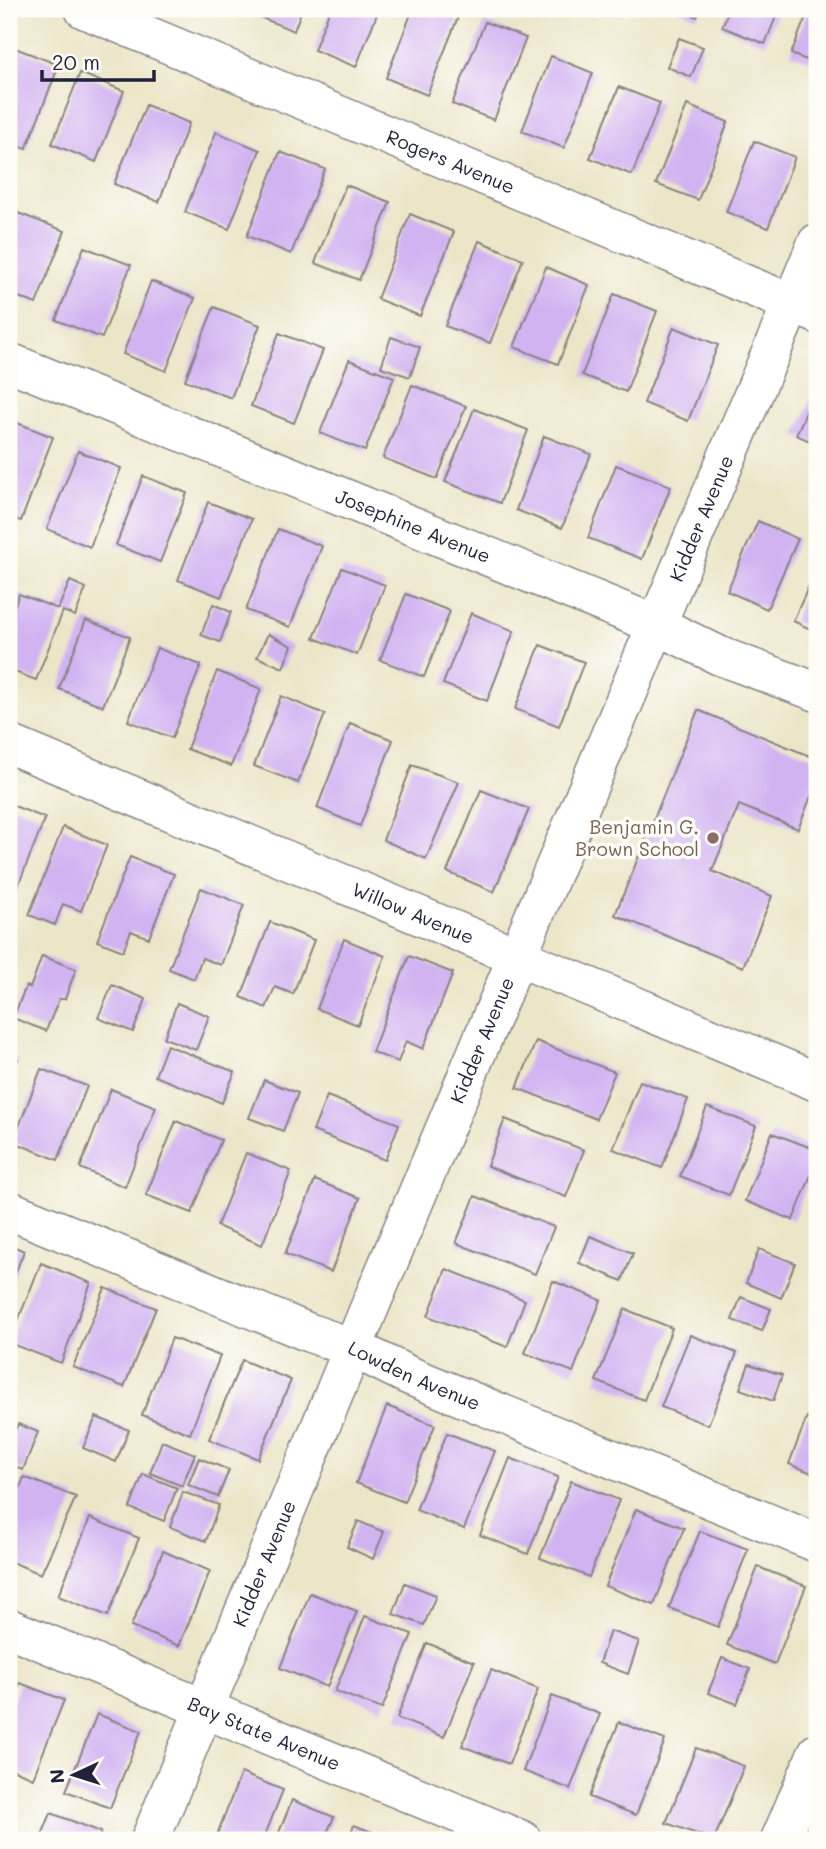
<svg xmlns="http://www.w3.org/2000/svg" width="826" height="1849" viewBox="0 0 826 1849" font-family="Mali,sans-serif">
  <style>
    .building { fill: #d2b3f2 }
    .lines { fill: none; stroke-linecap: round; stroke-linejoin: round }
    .minor-casing { stroke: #878482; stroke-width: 41 }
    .minor { stroke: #fff; stroke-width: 38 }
    .education-dot { fill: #8d6e63; stroke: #fdfcf7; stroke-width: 2.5 }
    .labels { text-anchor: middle; stroke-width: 7; stroke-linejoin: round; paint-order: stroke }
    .street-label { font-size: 19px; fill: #22223b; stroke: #fdfcf7 }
    .education-label { font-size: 19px; fill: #785e54; stroke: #fdfcf7; text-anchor: end }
  </style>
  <rect width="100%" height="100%" fill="#fdfcf7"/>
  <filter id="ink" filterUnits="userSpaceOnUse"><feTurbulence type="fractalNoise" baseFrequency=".0143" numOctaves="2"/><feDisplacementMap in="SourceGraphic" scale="14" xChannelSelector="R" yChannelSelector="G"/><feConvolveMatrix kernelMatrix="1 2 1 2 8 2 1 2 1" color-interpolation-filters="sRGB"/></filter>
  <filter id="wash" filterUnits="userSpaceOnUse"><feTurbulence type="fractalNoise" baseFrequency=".00686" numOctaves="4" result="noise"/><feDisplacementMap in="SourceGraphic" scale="28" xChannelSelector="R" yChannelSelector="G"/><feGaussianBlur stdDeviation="1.57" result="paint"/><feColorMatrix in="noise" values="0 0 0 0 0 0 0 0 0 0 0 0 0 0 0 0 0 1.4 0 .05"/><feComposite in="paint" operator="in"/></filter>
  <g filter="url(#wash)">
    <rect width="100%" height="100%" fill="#ece6c9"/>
    <g id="blocks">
      <g class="building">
        <path d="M254,9h48l-8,22 -42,-17z"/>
        <path d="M330,9h49l-23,58 -42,-17z"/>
        <path d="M413,9h39l8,3 -33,83 -41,-17z"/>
        <path d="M676,9h25l-4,8z"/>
        <path d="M729,9h50l-14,35 -43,-17z"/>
        <path d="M809,9h8v55l-26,-10z"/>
        <path d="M485,22l41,16 -32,82 -42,-16z"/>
        <path d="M679,38l24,9 -12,30 -24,-10z"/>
        <path d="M15,48l44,17 -33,84 -17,-6v-79z"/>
        <path d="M551,56l42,17 -29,75 -42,-17z"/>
        <path d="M80,73l44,18 -28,71 -44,-18z"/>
        <path d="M619,87l41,16 -28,72 -42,-17z"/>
        <path d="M146,105l43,18 -30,79 -45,-18z"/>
        <path d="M687,105l41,17 -30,78 -42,-16z"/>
        <path d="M216,132l44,18 -31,79 -44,-17z"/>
        <path d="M754,141l41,16 -27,71 -42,-16z"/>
        <path d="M280,152l45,17 -34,85 -44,-18z"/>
        <path d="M346,185l44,17 -31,78 -44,-17z"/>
        <path d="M18,213l47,18 -29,73 -27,-11v-55z"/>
        <path d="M410,214l44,18 -34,84 -43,-17z"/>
        <path d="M479,241l44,18 -33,84 -45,-17z"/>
        <path d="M84,247l47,18 -29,73 -46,-18z"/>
        <path d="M546,267l43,18 -31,79 -44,-17z"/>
        <path d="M151,281l44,17 -29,73 -43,-17z"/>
        <path d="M614,294l43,17 -31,81 -44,-17z"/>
        <path d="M214,307l46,18 -29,73 -46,-18z"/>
        <path d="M674,327l44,18 -30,76 -44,-18z"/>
        <path d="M279,333l44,17 -29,73 -43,-17z"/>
        <path d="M391,337l29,10 -10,30 -29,-10z"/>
        <path d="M349,360l45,17 -29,74 -45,-18z"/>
        <path d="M412,385l54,21 -29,73 -54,-21z"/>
        <path d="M817,387v57l-21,-9z"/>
        <path d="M474,409l54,21 -28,73 -55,-21z"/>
        <path d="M10,420l43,17 -32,84 -12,-4z"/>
        <path d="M544,436l47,18 -29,74 -46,-18z"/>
        <path d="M78,451l43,17 -31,79 -43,-18z"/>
        <path d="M616,465l55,21 -29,73 -54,-21z"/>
        <path d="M143,476l44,17 -27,69 -44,-17z"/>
        <path d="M208,502l44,17 -31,78 -43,-17z"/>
        <path d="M758,521l40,18 -31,70 -40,-18z"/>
        <path d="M278,529l44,17 -32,81 -44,-17z"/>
        <path d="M342,568l43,17 -28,70 -43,-17z"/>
        <path d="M817,568v64l-24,-11z"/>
        <path d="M70,581l16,7 -11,28 -12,-5 -27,69 -27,-10v-49l10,-27 39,15z"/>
        <path d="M406,594l44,17 -26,66 -44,-17z"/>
        <path d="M213,604l18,8 -11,30 -19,-7z"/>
        <path d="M471,613l43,18 -27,70 -44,-17z"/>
        <path d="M86,620l44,17 -27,69 -44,-17z"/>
        <path d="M268,634l24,12 -9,22 -26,-11z"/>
        <path d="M540,645l44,17 -25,64 -44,-17z"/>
        <path d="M157,648l44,17 -29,73 -44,-17z"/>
        <path d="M217,671l44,18 -30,77 -44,-17z"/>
        <path d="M281,696l44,18 -27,69 -44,-17z"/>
        <path d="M698,710l119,49v22l-19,48 -59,-24 -27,66 60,25 -29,71 -128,-52z"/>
        <path d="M350,723l43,17 -33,86 -43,-18z"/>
        <path d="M412,765l47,17 -33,77 -43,-19z"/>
        <path d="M481,790l48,19 -35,83 -47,-20z"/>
        <path d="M9,804l36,14 -27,68 -9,-3z"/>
        <path d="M63,827l44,18 -26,66 -18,-7 -8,21 -26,-10z"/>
        <path d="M130,857l44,17 -25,64 -18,-7 -8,20 -26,-10z"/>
        <path d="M201,888l43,17 -23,60 -19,-7 -8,21 -25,-10z"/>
        <path d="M270,922l44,18 -21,54 -18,-7 -9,21 -25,-11z"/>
        <path d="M344,939l41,17 -27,69 -41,-16z"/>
        <path d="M42,956l34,13 -11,30h-6l-13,32 -33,-13 13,-32 4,2z"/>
        <path d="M409,956l44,17 -30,76 -17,-8 -8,21 -26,-10z"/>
        <path d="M112,985l34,14 -13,33 -35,-14z"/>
        <path d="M177,1003l32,13 -13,34 -32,-12z"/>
        <path d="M536,1041l79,31 -19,47 -79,-31z"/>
        <path d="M167,1045l68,27 -13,31 -67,-27z"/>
        <path d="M9,1056l9,3 -9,24z"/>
        <path d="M41,1069l46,17 -29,74 -45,-18z"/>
        <path d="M264,1080l34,13 -15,38 -34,-13z"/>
        <path d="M640,1081l48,18 -26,69 -49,-19z"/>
        <path d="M111,1089l45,18 -31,80 -45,-19z"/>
        <path d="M327,1096l72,28 -14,36 -72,-29z"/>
        <path d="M707,1107l49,19 -27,69 -49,-19z"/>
        <path d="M505,1119l79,31 -18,47 -79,-31z"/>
        <path d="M176,1121l45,19 -29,73 -46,-18z"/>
        <path d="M772,1133l45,17v10l-24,60 -48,-19z"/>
        <path d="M246,1153l45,18 -29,74 -45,-19z"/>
        <path d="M315,1180l45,18 -29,74 -46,-18z"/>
        <path d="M475,1196l79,31 -19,47 -79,-31z"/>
        <path d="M590,1236l43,17 -11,28 -43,-18z"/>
        <path d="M9,1244l15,7 -15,38z"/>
        <path d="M759,1249l36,14 -14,35 -35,-15z"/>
        <path d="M41,1263l50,20 -30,80 -52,-20z"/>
        <path d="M446,1269l79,31 -18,47 -79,-31z"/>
        <path d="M553,1281l48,19 -28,72 -48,-19z"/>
        <path d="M105,1288l51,20 -32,79 -51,-20z"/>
        <path d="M741,1297l30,12 -9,22 -30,-11z"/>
        <path d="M625,1309l47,19 -28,72 -48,-19z"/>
        <path d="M690,1335l47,18 -29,72 -47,-18z"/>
        <path d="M172,1338l48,18 -30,78 -48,-19z"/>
        <path d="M242,1360l49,20 -33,79 -49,-20z"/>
        <path d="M749,1364l33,11 -9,26 -33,-12z"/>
        <path d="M387,1406l48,19 -31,77 -48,-19z"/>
        <path d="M96,1417l33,13 -13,32 -33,-14z"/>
        <path d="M807,1417l10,4v54l-28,-11z"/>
        <path d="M18,1424l20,8 -15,38 -14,-6v-19z"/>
        <path d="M447,1433l48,18 -31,78 -48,-19z"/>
        <path d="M162,1441l33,13 -13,32 -32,-13z"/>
        <path d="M199,1458l30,12 -11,27 -30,-12z"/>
        <path d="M510,1458l48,19 -30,77 -48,-19z"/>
        <path d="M143,1474l34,14 -13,33 -34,-13z"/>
        <path d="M24,1477l52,20 -35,77 -32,-13v-44z"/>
        <path d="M571,1481l48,19 -30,77 -49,-19z"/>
        <path d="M183,1492l36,13 -13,36 -36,-14z"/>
        <path d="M636,1509l48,19 -30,77 -49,-19z"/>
        <path d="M90,1518l49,20 -31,78 -50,-20z"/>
        <path d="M358,1521l26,11 -11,27 -26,-12z"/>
        <path d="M700,1531l48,18 -30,78 -49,-19z"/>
        <path d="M163,1551l47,20 -31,75 -48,-20z"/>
        <path d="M758,1567l48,19 -31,78 -48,-19z"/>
        <path d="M405,1583l31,12 -12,30 -31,-11z"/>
        <path d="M310,1593l47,18 -30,76 -47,-19z"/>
        <path d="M365,1616l47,18 -30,75 -47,-18z"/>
        <path d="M610,1631l29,10 -11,33 -29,-11z"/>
        <path d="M427,1643l47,19 -30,75 -47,-19z"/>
        <path d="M722,1658l28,11 -13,35 -29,-11z"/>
        <path d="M491,1670l47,19 -29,75 -47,-18z"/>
        <path d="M20,1683l44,17 -31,78 -24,-10v-57z"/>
        <path d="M552,1696l48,18 -30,75 -47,-18z"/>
        <path d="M97,1714l44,17 -31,77 -44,-17z"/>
        <path d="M619,1722l46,18 -29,75 -47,-18z"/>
        <path d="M696,1748l48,18 -30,74 -48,-17z"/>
        <path d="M241,1773l42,17 -20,50h-48z"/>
        <path d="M292,1800l42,17 -10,23h-48z"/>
        <path d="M51,1813l50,19 -3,8h-58z"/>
        <path d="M354,1825l38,15h-44z"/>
      </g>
    </g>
  </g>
  <g filter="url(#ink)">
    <use href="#blocks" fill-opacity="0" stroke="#878482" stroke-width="2"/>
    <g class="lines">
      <defs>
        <g id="minor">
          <path id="s1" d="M84,9l733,305"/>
          <path id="s2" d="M9,362l648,263 63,31 97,36"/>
          <path id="s3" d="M9,744l808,338"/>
          <path id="s4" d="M9,1210l301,123 43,15 55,27 409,168"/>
          <path id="s5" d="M9,1628l513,212"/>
          <path id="s6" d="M150,1840l219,-531 448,-1066"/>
          <path d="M780,1840l37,-87"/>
        </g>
      </defs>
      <use href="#minor" class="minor-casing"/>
      <use href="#minor" class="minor"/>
    </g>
  </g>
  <circle class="education-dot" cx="713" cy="838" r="7"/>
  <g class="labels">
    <g class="street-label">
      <text dy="7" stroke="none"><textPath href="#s1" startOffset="397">Rogers Avenue</textPath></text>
      <text dy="7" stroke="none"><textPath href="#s6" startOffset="1432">Kidder Avenue</textPath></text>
      <text dy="7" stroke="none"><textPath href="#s2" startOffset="436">Josephine Avenue</textPath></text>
      <text dy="7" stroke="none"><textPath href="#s3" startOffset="438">Willow Avenue</textPath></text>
      <text dy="7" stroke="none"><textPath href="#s6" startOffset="866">Kidder Avenue</textPath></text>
      <text dy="7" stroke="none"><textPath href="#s4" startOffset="438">Lowden Avenue</textPath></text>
      <text dy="7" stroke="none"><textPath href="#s6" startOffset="299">Kidder Avenue</textPath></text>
      <text dy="7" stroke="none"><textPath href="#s5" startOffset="276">Bay State Avenue</textPath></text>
    </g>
    <g class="education-label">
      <text x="699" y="834">Benjamin G.<tspan x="699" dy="22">Brown School</tspan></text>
    </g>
  </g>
  <rect width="826" height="1849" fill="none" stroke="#fdfcf7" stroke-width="35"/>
  <g transform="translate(74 1775) rotate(266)" stroke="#fdfcf7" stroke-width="5" paint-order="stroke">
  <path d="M0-5L12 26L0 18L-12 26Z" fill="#22223b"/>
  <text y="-10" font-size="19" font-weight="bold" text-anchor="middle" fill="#22223b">N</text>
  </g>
  <path d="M42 70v10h112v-10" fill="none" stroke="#22223b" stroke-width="3.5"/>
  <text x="52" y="70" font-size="21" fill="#22223b" stroke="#fdfcf7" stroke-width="5" paint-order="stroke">20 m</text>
</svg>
